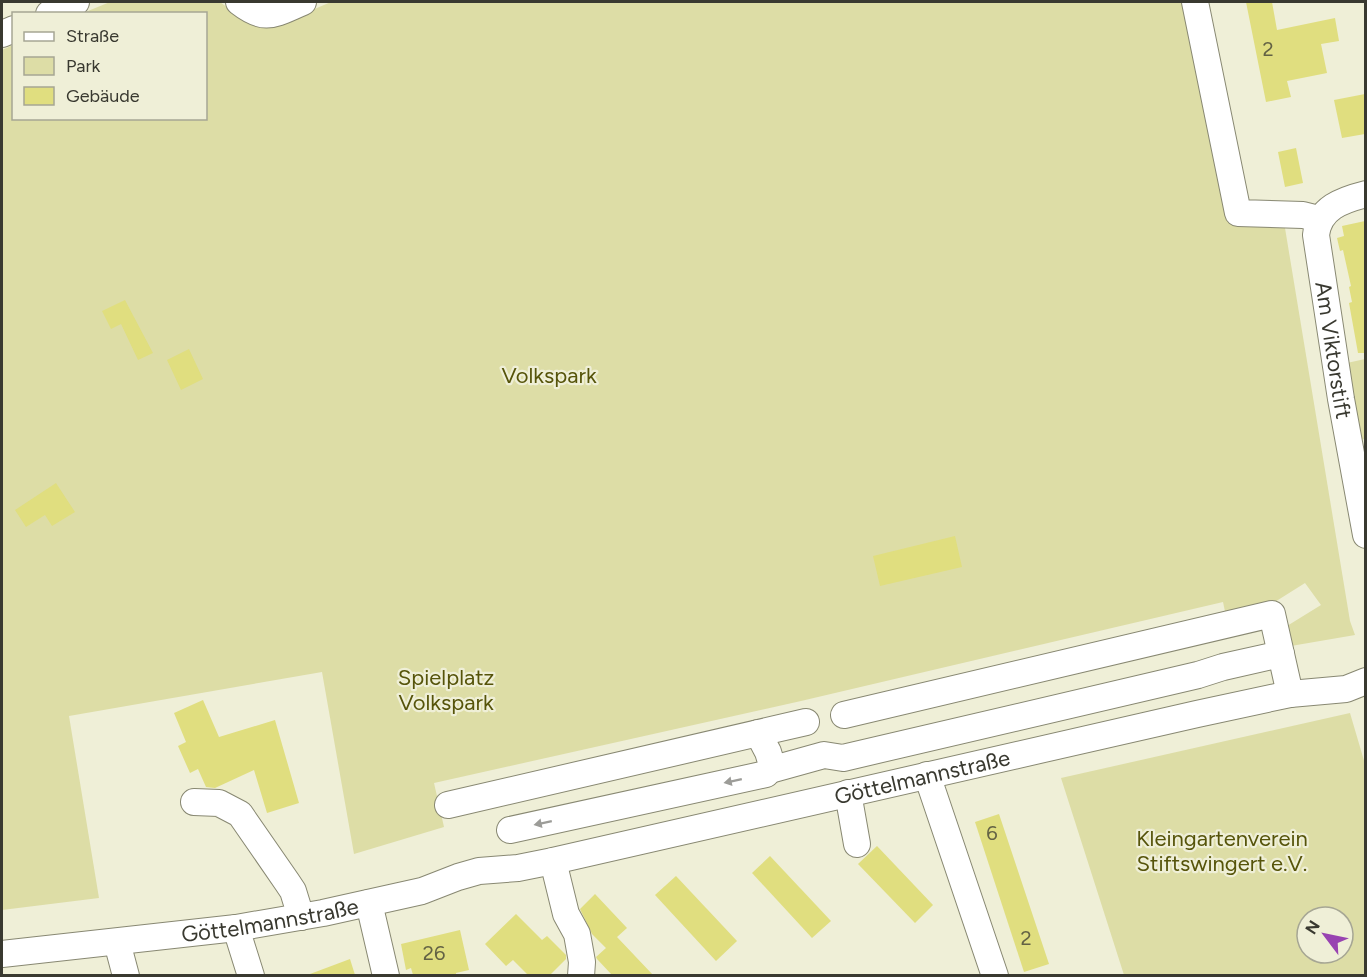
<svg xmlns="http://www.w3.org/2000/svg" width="1367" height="977" viewBox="0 0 1367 977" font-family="Figtree,sans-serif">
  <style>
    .green { fill: #dddda6; fill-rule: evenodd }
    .building { fill: #e0de7f }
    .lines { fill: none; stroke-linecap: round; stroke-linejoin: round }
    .minor-casing { stroke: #888872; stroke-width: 28 }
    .minor { stroke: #fff; stroke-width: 26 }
    .oneway { fill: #9c9c98 }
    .labels { text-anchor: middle; stroke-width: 4.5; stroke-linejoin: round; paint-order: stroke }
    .number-label { font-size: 20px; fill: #636244 }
    .street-label { font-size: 22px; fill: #393930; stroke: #efefd7 }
    .park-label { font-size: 22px; fill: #56540a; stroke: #efefd7 }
  </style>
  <rect width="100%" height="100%" fill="#efefd7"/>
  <g class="green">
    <path d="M110,2h110l16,12 36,13 59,-25h854l43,219 56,1 66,399 5,14 -64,11 -4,-20 34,-21 -16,-22 -46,29 -32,9 -4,-19 -422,99 -367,82 10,44 -90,27 -32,-182 -253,44 30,182 -97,12v-860l11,-5 1,73h192v-104l-123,-1z"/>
    <path d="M1365,359v80l-6,1 -12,-77z"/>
    <path d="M1350,713l15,51v211h-241l-63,-197zM1307,917h36v36h-36z"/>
  </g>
  <g class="building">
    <path d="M1246,2h26l5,28 58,-12 4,23 -18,3 6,29 -40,8 4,16 -25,5z"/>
    <path d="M1365,94v40l-23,4 -8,-38z"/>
    <path d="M1296,148l7,35 -18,4 -7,-35z"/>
    <path d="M1365,221v132h-7l-9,-50 3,-1 -3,-15 2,-1 -8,-36 -3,1 -3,-13 7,-2 -2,-10z"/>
    <path d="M125,300l28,53 -15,7 -17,-36 -10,5 -9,-18z"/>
    <path d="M189,349l14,30 -22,11 -14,-30z"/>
    <path d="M56,483l19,29 -23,14 -7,-11 -19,12 -11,-17z"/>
    <path d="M955,536l7,31 -82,19 -7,-30z"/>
    <path d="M203,700l16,37 56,-17 24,83 -32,10 -13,-43 -39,18 -9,-1 -8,-18 -8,4 -12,-27 8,-4 -12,-29z"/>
    <path d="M999,814l50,150 -25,8 -49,-150z"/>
    <path d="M877,846l56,59 -18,18 -57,-59z"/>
    <path d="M770,856l61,65 -19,17 -60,-65z"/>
    <path d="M676,876l61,65 -21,20 -61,-66z"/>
    <path d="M595,894l32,34 -10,9 36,38h-41l-15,-16 -1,-2 10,-9 -14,-14 -12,-25z"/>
    <path d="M516,914l26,26 5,-4 19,19v4l-16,16h-22l-15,-15 -7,6 -21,-22z"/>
    <path d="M460,930l9,40 -13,3v2h-43l-2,-7 -5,2 -5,-26z"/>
    <path d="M350,959l5,16h-44l-1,-1z"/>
  </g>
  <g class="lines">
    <defs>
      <g id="minor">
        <path d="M239,2c27,21 35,12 64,0"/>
        <path d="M1195,2l43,211 65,2 16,4"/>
        <path d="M49,14l27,-12"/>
        <path d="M2,34l12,-5"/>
        <path id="s1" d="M1366,194c-24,6 -47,14 -50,41l25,164 25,136"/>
        <path d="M844,715l428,-101 18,80"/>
        <path d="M770,770l54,-15 19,3 355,-83 25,-8 58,-13"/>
        <path d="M927,775l68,201"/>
        <path d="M848,793l9,51"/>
        <path d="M194,802l25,1 21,11 47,68 6,9 8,26"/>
        <path d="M448,805l358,-83"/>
        <path d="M510,830l256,-56 6,-9 -4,-13 -10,-19"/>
        <path d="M553,861l13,53 11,20 5,28 -1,14"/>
        <path d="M369,903l17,73"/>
        <path d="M236,928l15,48"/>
        <path d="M117,942l9,34"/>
        <path id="s2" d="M2,954l234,-26 87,-15 99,-22 36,-14 21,-6 39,-3 35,-7 644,-147 93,-20 56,-5 20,-8"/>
      </g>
    </defs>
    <use href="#minor" class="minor-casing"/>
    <use href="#minor" class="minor"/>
  </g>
  <defs><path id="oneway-solid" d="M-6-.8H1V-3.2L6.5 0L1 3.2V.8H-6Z" transform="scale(1.5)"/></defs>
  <g class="oneway">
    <use href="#oneway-solid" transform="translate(733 781) rotate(168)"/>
    <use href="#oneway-solid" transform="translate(543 823) rotate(168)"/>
  </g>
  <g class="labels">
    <g class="number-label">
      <text x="1268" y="56">2</text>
      <text x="992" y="840">6</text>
      <text x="1026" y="945">2</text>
      <text x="434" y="960">26</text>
    </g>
    <g class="street-label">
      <text dy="8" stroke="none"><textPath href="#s1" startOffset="186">Am Viktorstift</textPath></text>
      <text dy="8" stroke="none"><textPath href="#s2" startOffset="939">Göttelmannstraße</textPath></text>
      <text dy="8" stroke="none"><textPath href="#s2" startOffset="270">Göttelmannstraße</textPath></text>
    </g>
    <g class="park-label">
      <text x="549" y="383">Volkspark</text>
      <text x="446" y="685">Spielplatz<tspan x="446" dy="25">Volkspark</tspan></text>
      <text x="1222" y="846">Kleingartenverein<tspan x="1222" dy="25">Stiftswingert e.V.</tspan></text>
    </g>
  </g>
  <rect width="1367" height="977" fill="none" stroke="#393930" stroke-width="6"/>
  <rect x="12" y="12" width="195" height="108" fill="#efefd7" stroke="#a6a694" stroke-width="1.5"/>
  <rect x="24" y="32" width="30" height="9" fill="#ffffff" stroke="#a6a694" stroke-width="1.5"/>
  <text x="66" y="42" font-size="18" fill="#393930">Straße</text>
  <rect x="24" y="57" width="30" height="18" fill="#dddda6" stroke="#a6a694" stroke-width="1.5"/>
  <text x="66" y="72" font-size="18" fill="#393930">Park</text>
  <rect x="24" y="87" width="30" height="18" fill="#e0de7f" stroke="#a6a694" stroke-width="1.5"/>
  <text x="66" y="102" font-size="18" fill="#393930">Gebäude</text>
  <g transform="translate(1325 935) rotate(302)"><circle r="28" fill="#efefd7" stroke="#a6a694" stroke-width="1.5"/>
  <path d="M0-4.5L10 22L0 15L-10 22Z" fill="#9843b1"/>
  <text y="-9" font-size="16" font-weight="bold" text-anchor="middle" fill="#393930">N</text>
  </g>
</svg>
